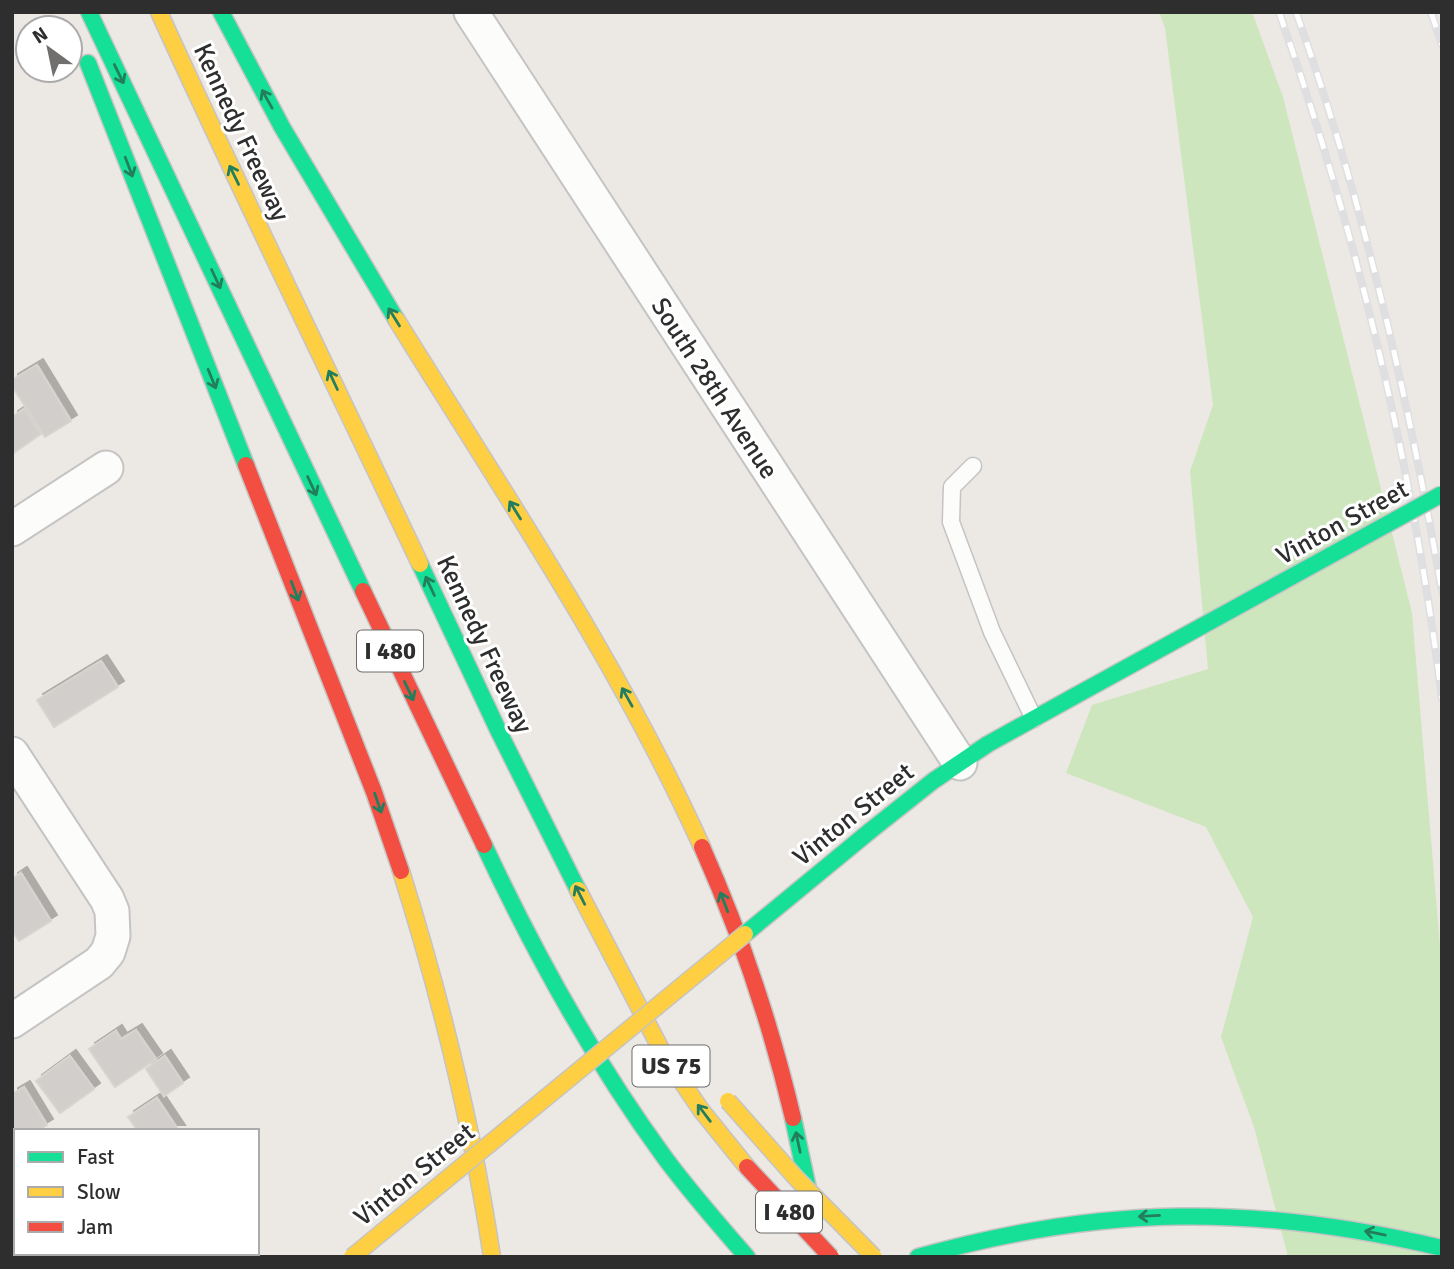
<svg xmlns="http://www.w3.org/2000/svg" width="1454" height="1269" viewBox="0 0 1454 1269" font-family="Signika,sans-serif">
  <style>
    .green { fill: #cee6be }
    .building { fill: #d1cecb; stroke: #d7d4d0; stroke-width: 2; filter: url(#shadow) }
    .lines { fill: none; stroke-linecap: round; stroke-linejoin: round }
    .lane-casing { stroke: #c5c4c5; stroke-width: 19 }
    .street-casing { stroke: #c5c4c5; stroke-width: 37 }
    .fast-casing { stroke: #c5c4c5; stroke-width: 19 }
    .slow-casing { stroke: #c5c4c5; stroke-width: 19 }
    .jam-casing { stroke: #c5c4c5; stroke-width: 19 }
    .lane { stroke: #fcfcfb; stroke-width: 16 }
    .street { stroke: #fcfcfb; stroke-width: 33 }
    .fast { stroke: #16e098; stroke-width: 16 }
    .slow { stroke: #ffcf43; stroke-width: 16 }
    .jam { stroke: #f24e42; stroke-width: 16 }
    .rail-casing { stroke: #dfdfe1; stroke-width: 8 }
    .rail { stroke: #fff; stroke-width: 5; stroke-dasharray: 16; stroke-linecap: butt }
    .fast-bridge-casing { stroke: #c5c4c5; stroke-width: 19; stroke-linecap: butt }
    .slow-bridge-casing { stroke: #c5c4c5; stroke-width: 19; stroke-linecap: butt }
    .jam-bridge-casing { stroke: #c5c4c5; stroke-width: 19; stroke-linecap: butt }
    .fast-bridge { stroke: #16e098; stroke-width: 16 }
    .slow-bridge { stroke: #ffcf43; stroke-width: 16 }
    .jam-bridge { stroke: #f24e42; stroke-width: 16 }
    .oneway { stroke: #237e5e }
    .labels { text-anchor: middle; stroke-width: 6; stroke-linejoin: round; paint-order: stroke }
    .shield { fill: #fff; stroke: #6d6d6d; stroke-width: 2 }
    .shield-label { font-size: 24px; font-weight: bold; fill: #2e2e2e }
    .street-label { font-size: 26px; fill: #2e2e2e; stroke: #fff }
  </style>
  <defs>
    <filter id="shadow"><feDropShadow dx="6" dy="-6" stdDeviation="0" flood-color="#0004"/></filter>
  </defs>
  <rect width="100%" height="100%" fill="#ece8e4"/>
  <path class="green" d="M1159,12h93l31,85 129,516 30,357v287h-154l-34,-130 -33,-90 32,-120 -47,-90 -140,-54 26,-68 116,-36 -18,-198 23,-66 -48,-377z"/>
  <g class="building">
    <path d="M37,365l34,56 -26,16 -33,-51v-6z"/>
    <path d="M24,409l17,25 -29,20v-37z"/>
    <path d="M101,661l17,26 -64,40 -17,-27z"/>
    <path d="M21,873l30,48 -32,20 -7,-11v-51z"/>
    <path d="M136,1030l20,29 -41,28 -26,-38 27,-18 5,8z"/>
    <path d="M70,1056l24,33 -34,24 -24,-32z"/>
    <path d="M165,1056l18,27 -19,13 -18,-27z"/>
    <path d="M24,1087l23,38 -10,6h-21v13l-4,2v-52z"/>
    <path d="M157,1098l22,33h-41l-10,-14z"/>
  </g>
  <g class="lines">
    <defs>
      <path id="lane" d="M973,466l-21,21 -1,35 41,110 42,87"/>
      <g id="street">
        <path d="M471,12l489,751"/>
        <path d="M12,529l94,-61"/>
        <path d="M12,754l95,145 5,12 1,25 -5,16 -9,11 -87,58"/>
        <path d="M31,1257l5,-4"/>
      </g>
      <g id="fast">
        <path d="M89,12l274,579"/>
        <path d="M221,12l61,115 114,192"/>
        <path d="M88,63l158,402"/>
        <path d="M420,564l79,168 79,158"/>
        <path d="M870,831l63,-50 55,-37 85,-47"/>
        <path d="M484,845c51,109 110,216 181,313 26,35 54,67 82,99"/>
        <path d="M793,1118l19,89"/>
        <path d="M918,1257c184,-52 338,-53 524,-9"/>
      </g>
      <g id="slow">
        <path d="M159,12c84,185 174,368 261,552"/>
        <path d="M396,319c107,173 222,342 306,528"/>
        <path d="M401,871c40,127 71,254 91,386"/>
        <path d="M578,890l87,167 36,53 46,57"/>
      </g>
      <g id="jam">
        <path d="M246,465l128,327 27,79"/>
        <path d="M363,591l121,254"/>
        <path d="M702,847c39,88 69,178 91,271"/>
      </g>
    </defs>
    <use href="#lane" class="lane-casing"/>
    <use href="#street" class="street-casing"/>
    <use href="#fast" class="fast-casing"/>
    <use href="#slow" class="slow-casing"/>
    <use href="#jam" class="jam-casing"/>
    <use href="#lane" class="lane"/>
    <use href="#street" class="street"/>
    <use href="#fast" class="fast"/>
    <use href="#slow" class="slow"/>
    <use href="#jam" class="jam"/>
    <defs>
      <g id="rail">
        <path d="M1279,12c78,222 134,454 163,687"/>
        <path d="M1296,12c67,188 112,384 146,580"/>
        <path d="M1431,12l11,33"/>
      </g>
    </defs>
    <use href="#rail" class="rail-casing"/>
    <use href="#rail" class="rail"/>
    <defs>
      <g id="fast-bridge">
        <path d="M1073,697l369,-203"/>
        <path d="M745,934l125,-103"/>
      </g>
      <g id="slow-bridge">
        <path d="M728,1101l69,78 77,78"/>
        <path d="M352,1257l393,-323"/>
      </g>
      <path id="jam-bridge" d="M747,1167l84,90"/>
    </defs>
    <use href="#fast-bridge" class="fast-bridge-casing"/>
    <use href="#slow-bridge" class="slow-bridge-casing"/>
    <use href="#jam-bridge" class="jam-bridge-casing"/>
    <use href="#fast-bridge" class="fast-bridge"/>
    <use href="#slow-bridge" class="slow-bridge"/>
    <use href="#jam-bridge" class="jam-bridge"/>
  </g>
  <defs><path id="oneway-shaft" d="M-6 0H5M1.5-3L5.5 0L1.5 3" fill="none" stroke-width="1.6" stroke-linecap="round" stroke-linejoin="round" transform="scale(1.75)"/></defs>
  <g class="oneway">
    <use href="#oneway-shaft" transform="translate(119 74) rotate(64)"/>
    <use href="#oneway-shaft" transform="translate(267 99) rotate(-119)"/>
    <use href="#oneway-shaft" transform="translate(129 167) rotate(69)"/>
    <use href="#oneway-shaft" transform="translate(234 175) rotate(-116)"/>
    <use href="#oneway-shaft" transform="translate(216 279) rotate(65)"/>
    <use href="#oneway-shaft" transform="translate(394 317) rotate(-122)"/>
    <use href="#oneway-shaft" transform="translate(212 379) rotate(68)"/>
    <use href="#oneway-shaft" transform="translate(333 380) rotate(-115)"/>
    <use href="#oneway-shaft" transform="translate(312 486) rotate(65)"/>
    <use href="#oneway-shaft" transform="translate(515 510) rotate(-122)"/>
    <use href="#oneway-shaft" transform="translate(430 586) rotate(-115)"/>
    <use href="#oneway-shaft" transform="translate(295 591) rotate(69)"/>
    <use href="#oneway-shaft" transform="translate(409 691) rotate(64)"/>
    <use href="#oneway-shaft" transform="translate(627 697) rotate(-119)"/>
    <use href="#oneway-shaft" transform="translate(378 803) rotate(71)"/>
    <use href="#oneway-shaft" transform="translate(580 895) rotate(-117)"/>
    <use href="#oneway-shaft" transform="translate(724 902) rotate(-111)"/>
    <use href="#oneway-shaft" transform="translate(704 1113) rotate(-127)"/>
    <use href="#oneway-shaft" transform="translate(798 1142) rotate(-102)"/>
    <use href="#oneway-shaft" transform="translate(1149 1216) rotate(177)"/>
    <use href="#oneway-shaft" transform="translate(1375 1233) rotate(-168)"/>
  </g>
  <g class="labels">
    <g class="shield">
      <rect x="357" y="630.5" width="66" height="41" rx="5"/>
      <rect x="632.5" y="1045.5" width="77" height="41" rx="5"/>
      <rect x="756" y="1191.5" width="66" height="41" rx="5"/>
    </g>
    <g class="shield-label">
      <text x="390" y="659">I 480</text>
      <text x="671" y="1074">US 75</text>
      <text x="789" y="1220">I 480</text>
    </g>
    <g class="street-label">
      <text transform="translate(242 132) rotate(65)" y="9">Kennedy Freeway</text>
      <text transform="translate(715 388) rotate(57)" y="9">South 28th Avenue</text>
      <text transform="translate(1342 522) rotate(-29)" y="9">Vinton Street</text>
      <text transform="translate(485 644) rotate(65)" y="9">Kennedy Freeway</text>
      <text transform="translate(853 814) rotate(-39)" y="9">Vinton Street</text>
      <text transform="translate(414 1174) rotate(-39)" y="9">Vinton Street</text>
    </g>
  </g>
  <rect width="1454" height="1269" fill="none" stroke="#2e2e2e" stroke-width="28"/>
  <rect x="14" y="1129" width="245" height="126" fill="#ffffff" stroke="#ababab" stroke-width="2"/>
  <rect x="28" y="1152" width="35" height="10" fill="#16e098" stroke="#ababab" stroke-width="2"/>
  <text x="77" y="1164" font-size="21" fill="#2e2e2e">Fast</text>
  <rect x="28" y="1187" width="35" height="10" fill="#ffcf43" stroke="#ababab" stroke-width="2"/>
  <text x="77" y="1199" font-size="21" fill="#2e2e2e">Slow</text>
  <rect x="28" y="1222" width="35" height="10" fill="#f24e42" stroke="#ababab" stroke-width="2"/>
  <text x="77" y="1234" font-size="21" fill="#2e2e2e">Jam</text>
  <g transform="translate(49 49) rotate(327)"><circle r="33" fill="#ffffff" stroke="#ababab" stroke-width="2"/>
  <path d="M0-5L12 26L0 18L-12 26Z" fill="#706f6e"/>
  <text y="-10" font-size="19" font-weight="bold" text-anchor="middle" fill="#2e2e2e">N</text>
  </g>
</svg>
